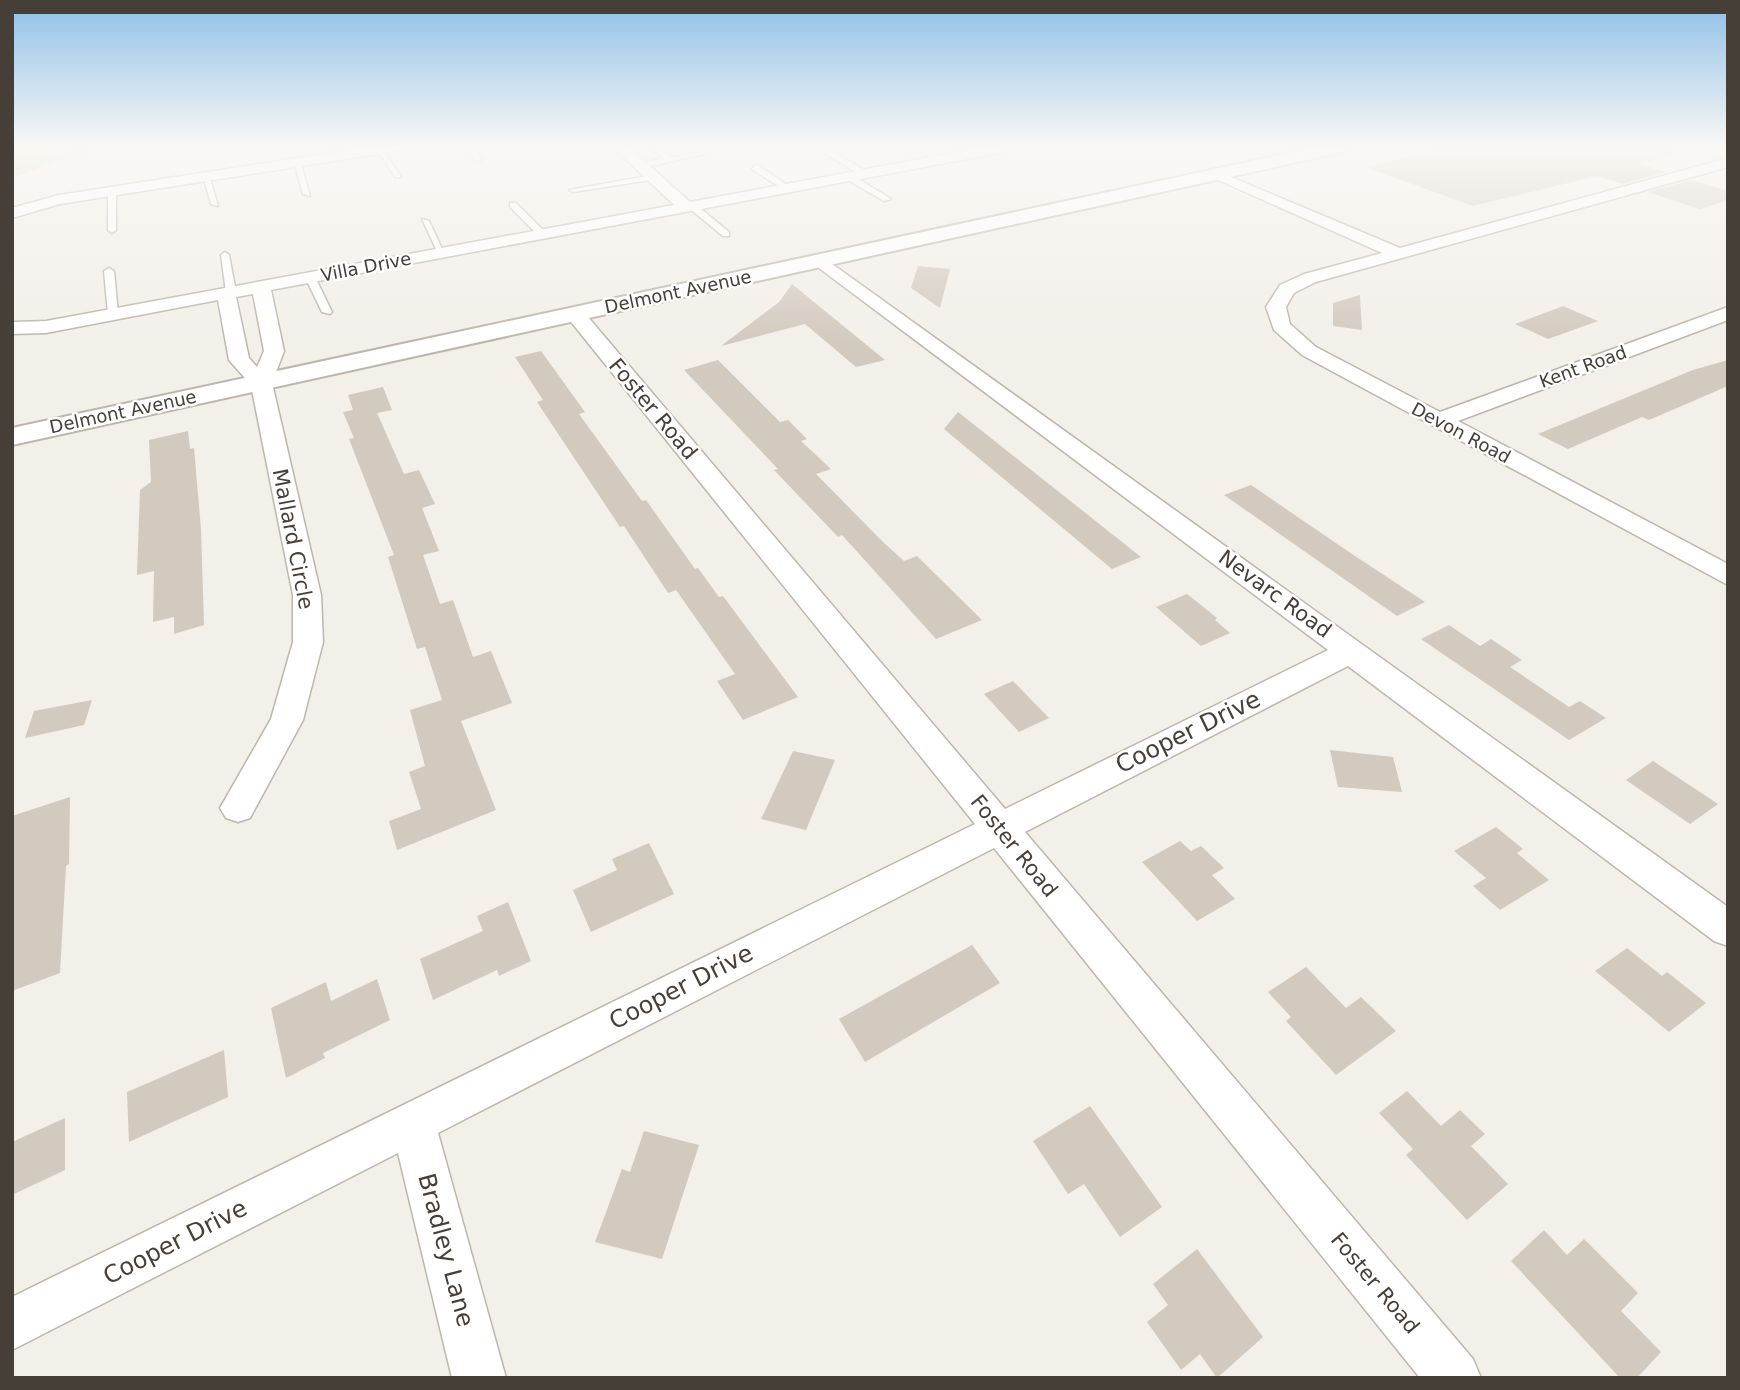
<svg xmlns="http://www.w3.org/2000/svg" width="1740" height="1390" viewBox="0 0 1740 1390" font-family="'DejaVu Sans',sans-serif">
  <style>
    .green { fill: #d1e3b5 }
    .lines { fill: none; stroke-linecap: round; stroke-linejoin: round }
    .stream { fill: #abd3e9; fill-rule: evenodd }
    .building { fill: #d3cabf }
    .service-casing { stroke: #bdb6ac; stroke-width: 3 }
    .minor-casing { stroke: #bdb6ac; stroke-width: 3 }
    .tertiary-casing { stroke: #bdb6ac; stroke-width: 4 }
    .service { fill: #fff; fill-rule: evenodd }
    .minor { fill: #fff; fill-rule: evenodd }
    .tertiary { fill: #fff; fill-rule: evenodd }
    .labels { text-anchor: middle; stroke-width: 5; stroke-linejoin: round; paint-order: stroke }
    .far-street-label { font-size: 18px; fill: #453f38; stroke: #fff }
    .street-label { font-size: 21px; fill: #453f38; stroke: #fff }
    .near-street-label { font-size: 24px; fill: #453f38; stroke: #fff }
  </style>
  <rect width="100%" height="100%" fill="#f3efe9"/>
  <path class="green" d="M12,147h129l-66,8 -63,23z"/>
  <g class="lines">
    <path class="stream" d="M88,147h8l-84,24v-2z"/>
  </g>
  <g class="building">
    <path d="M1452,147h219l1,8 -33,9 27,8 -43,12 -26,-8 -124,30 -108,-39z"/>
    <path d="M1691,180l37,11v9l-28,9 -52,-17z"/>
    <path d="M918,266l32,3 -10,39 -29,-20z"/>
    <path d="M792,284l22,18 71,58 -29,7 -51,-43 -84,22 58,-44z"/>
    <path d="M1360,295l2,35 -29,-4v-23z"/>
    <path d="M1563,306l35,15 -50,18 -33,-15z"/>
    <path d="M541,351l44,61 -6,2 63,87 4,-1 49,69 3,-1 21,29 4,-1 75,101 -55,23 -26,-39 18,-7 -59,-84 -8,3 -44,-67 -4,1 -83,-125 6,-2 -28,-43z"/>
    <path d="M718,360l62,62 8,-2 19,19 -6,2 30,28 -15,5 67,68 21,19 13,-5 65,64 -46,19 -94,-104 -4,2 -64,-67 4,-1 -94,-99z"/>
    <path d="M1728,360v26l-79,34 -7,-3 -74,32 -30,-15 155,-64z"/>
    <path d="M383,387l9,23 -15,3 27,61 15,-4 16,34 -13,4 17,43 -16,4 17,49 13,-4 20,57 18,-6 21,52 -51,18 35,89 -99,40 -8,-29 32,-12 -12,-37 16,-6 -15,-56 32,-10 -17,-53 -8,2 -29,-92 6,-2 -45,-116 5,-1 -11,-26 10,-2 -5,-15z"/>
    <path d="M958,412l72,57 111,88 -29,12 -168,-140z"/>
    <path d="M188,431l2,18 4,-1 7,81 3,96 -30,9v-17l-21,5 1,-51 -17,4 3,-85 11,-8 -2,-42z"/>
    <path d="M1251,485l98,67 76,50 -28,14 -173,-121z"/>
    <path d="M1187,594l30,24 -2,2 15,13 -29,13 -45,-39z"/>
    <path d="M1449,625l31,21 11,-7 31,21 -12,7 59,40 11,-6 26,17 -37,22 -148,-101z"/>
    <path d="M1013,681l36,37 -30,14 -35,-38z"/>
    <path d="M92,700l-8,25 -59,13 9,-27z"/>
    <path d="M1330,750l63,7 9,35 -64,-5z"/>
    <path d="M793,751l42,9 -29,70 -45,-11z"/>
    <path d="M1653,761l65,43 -28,20 -64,-44z"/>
    <path d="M70,797l-1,67 -3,2 -6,107 -48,18v-175z"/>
    <path d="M1496,827l27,22 -6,4 32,27 -49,30 -27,-24 13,-8 -32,-27z"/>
    <path d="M1180,841l11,10 10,-5 23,22 -12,7 23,24 -38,22 -55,-59z"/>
    <path d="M649,843l25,51 -83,38 -18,-42 44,-20 -5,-11z"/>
    <path d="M508,902l23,59 -32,15 -2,-6 -64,30 -13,-41 63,-28 -6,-15z"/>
    <path d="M972,945l28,38 -135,79 -26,-43z"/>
    <path d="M1627,948l35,28 5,-4 39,31 -37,29 -74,-61z"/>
    <path d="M1306,967l40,41 15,-11 35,34 -60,44 -50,-54 5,-4 -23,-25z"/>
    <path d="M377,979l13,41 -67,33 2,5 -39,20 -15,-70 55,-26 5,19z"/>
    <path d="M224,1050l4,47 -99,45 -2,-50z"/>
    <path d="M1407,1091l34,35 19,-16 25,24 -14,12 37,38 -41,36 -61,-65 7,-6 -34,-36z"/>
    <path d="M1090,1106l72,101 -42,30 -36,-53 -16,10 -35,-53z"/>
    <path d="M65,1118v52l-53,25v-53z"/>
    <path d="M644,1131l55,14 -37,114 -67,-17 27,-73 8,3z"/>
    <path d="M1544,1230l23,25 17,-16 54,54 -17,18 40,41 -24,26h-17l-109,-117z"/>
    <path d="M1197,1249l66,88 -46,41 -17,-24 -19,16 -34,-48 21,-17 -15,-21z"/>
  </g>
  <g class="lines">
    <defs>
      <g id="service">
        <path d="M467,147h7l8,14h-6z"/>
        <path d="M651,147h8l12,11 30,-6 -4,-5h7l5,6 -71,16v-4l25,-7z"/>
        <path d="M915,147h9l20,13 -7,2z"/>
        <path d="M826,148l42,24 1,2 -7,2 -39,-24z"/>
        <path d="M377,149h6l18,28h-6z"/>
        <path d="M294,162l7,2 9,32 -7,-2z"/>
        <path d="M755,165h3l33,23 -7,2 -32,-21z"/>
        <path d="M653,175l3,4 -83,13 -4,-2z"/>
        <path d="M846,175h6l39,24 -7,2 -38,-22z"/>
        <path d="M203,176l7,2 8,28 -7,-2z"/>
        <path d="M112,190l4,2v38l-4,3 -4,-3v-38z"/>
        <path d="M510,203h6l29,29v4h-6l-29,-29z"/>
        <path d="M689,204h6l34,28v4h-6l-34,-28z"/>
        <path d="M422,219l7,2 16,34 -7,-2z"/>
        <path d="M225,252l4,3 7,37 -5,3 -5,-3 -5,-37z"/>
        <path d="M109,268l5,3 4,43 -5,3 -5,-3 -4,-43z"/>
        <path d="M307,275l8,2 17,35 -2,2 -8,-2 -17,-35z"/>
      </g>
      <g id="minor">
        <path d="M368,147h36l-7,4 -337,53 -48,14v-10l47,-13z"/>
        <path d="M613,147h16l61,55 294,-55h32l-7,4 -738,139 13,61 -12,32 49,212 2,47 -20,78 -53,98 -12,4 -12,-4 -6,-10 51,-89 22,-77v-47l-42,-210 -22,-25 -11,-60 -172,33 -34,1v-12l34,-1 628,-116zM253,294l11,57 -7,16 -8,-9 -13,-61z"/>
        <path d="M1728,158v9l-412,115 -22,11 -8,14 4,17 26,23 124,65 288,-105v13l-270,101 270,143v21l-426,-230 -28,-25 -8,-23 14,-22 24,-11 78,-21 -175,-78 2,-3h10l181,76z"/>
        <path d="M821,256l907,651v39l-14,-5 -366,-275 -323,166 448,527 8,19h-61l-426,-530 -556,285 68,245h-54l-54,-225 -386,197v-53l963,-473 -407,-506 -3,-4 3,-4h14l423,499 323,-159 -513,-385 -3,-4 3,-4z"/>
      </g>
      <path id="tertiary" d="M1317,147h34l-8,5 -1331,293v-17z"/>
    </defs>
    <use href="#service" class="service-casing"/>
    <use href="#minor" class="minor-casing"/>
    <use href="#tertiary" class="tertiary-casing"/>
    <use href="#service" class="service"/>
    <use href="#minor" class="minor"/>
    <use href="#tertiary" class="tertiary"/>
  </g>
  <linearGradient id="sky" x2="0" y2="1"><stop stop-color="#8fc0e8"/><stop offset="0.43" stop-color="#faf8f5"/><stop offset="1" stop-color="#faf8f5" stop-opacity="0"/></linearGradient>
  <rect width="1740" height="342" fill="url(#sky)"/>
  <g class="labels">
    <g class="far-street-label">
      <text transform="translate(366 267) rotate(-11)" y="6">Villa Drive</text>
      <text transform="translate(678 292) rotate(-12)" y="6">Delmont Avenue</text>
      <text transform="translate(1583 367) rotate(-20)" y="6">Kent Road</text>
      <text transform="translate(123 412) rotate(-12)" y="6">Delmont Avenue</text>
      <text transform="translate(1461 433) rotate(28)" y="6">Devon Road</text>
    </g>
    <g class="street-label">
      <text transform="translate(653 409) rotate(50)" y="7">Foster Road</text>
      <text transform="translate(293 539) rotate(79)" y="7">Mallard Circle</text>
      <text transform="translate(1275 594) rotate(36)" y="7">Nevarc Road</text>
      <text transform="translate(1014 846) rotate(51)" y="7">Foster Road</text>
      <text transform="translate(1375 1283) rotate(50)" y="7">Foster Road</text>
    </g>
    <g class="near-street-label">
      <text transform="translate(1188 732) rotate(-26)" y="8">Cooper Drive</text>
      <text transform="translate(681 987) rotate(-27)" y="8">Cooper Drive</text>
      <text transform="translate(175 1242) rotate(-27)" y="8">Cooper Drive</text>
      <text transform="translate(446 1250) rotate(75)" y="8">Bradley Lane</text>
    </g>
  </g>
  <rect width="1740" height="1390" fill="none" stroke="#453f38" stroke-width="28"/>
</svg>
